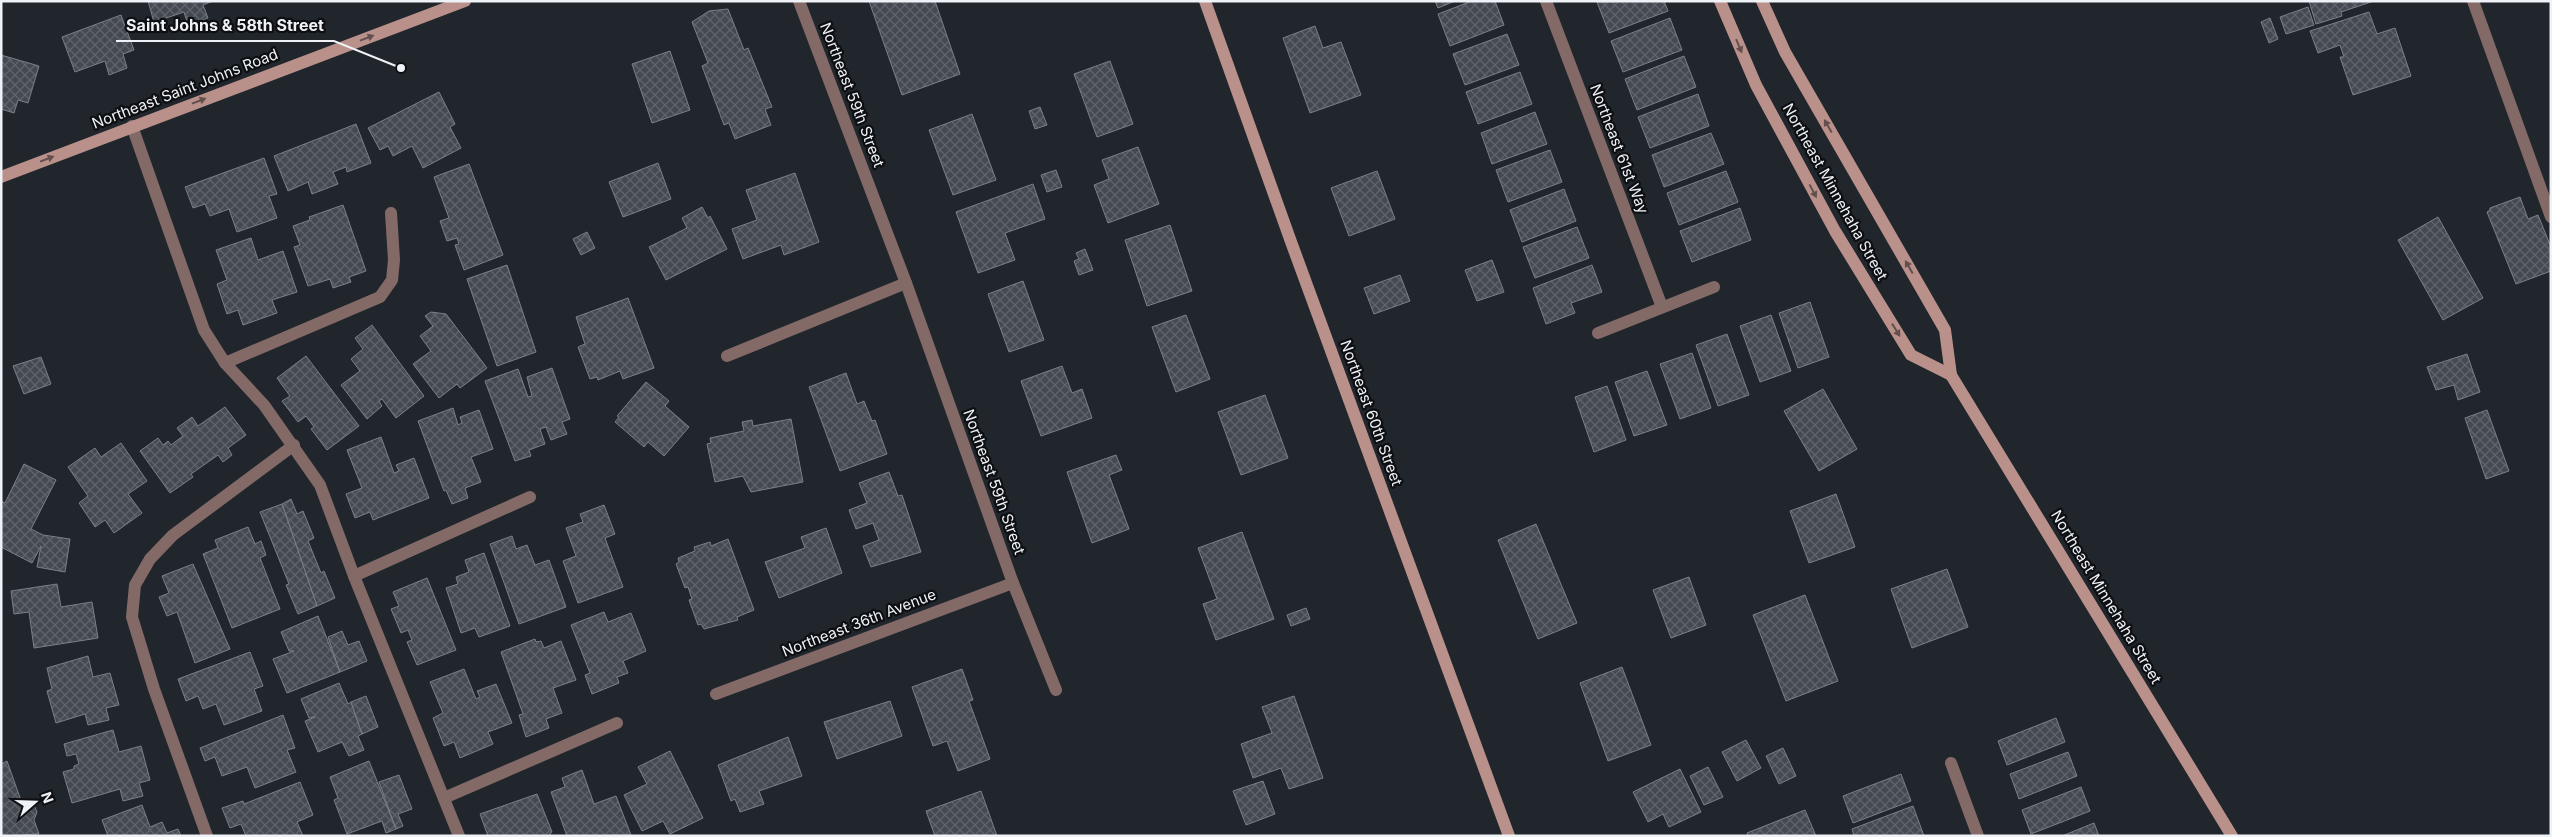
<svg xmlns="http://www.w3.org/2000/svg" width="2552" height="837" viewBox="0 0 2552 837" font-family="Inter,sans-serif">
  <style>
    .building { fill: url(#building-cross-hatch); stroke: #7a8088 }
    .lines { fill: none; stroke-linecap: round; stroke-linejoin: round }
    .street { stroke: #836a66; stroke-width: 12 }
    .secondary { stroke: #b9918a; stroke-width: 12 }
    .oneway { fill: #63504e }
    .labels { text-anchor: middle; stroke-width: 4.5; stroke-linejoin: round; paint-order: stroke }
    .street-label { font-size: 15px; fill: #eff2f7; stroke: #0d0f12 }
    .leader { fill: none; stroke: #eff2f7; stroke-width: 2 }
    .callout-dot { fill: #eff2f7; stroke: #0d0f12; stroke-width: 2 }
    .callout-label { font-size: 16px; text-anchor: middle; font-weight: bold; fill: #eff2f7; stroke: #0d0f12; stroke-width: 4.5; stroke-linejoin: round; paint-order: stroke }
  </style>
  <defs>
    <pattern id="building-cross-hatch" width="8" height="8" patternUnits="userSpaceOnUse" patternTransform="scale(1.25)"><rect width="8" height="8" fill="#454a52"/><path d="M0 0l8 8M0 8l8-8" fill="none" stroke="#60656c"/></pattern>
  </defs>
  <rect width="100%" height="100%" fill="#21262d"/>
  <g class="building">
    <path d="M148,1h65l-10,4 5,13 -20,7 -4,-13 -30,10z"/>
    <path d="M869,1h66l25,73 -58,21z"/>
    <path d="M1435,1h20l-17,7z"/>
    <path d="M1472,1h23l9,24 -54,21 -12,-32z"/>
    <path d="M1664,1l4,10 -59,22 -12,-31z"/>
    <path d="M2309,1h65l-33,11 1,4 -26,8z"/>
    <path d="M2308,7l6,18 -28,9 -6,-17z"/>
    <path d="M728,9l16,41 4,-2 24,59 -7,2 6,16 -36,14 -6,-16 -5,2 -22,-59 6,-3 -16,-41 17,-11z"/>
    <path d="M2369,12l8,22 18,-6 16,48 -58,19 -13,-38h4l-4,-12 -22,8 -8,-22z"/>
    <path d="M121,15l13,35 -11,4 4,14 -18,7 -4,-14 -30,11 -13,-35z"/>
    <path d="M1670,18l12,32 -59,22 -12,-31z"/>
    <path d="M2270,18l8,21 -9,4 -8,-21z"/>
    <path d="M1315,26l8,22 18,-6 20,53 -51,18 -27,-75z"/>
    <path d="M1507,34l12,31 -54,20 -12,-31z"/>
    <path d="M670,51l20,59 -38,13 -20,-59z"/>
    <path d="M1,55l38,11 -11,37 -10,-3 -4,13 -13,-4z"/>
    <path d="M1684,56l12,31 -59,23 -12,-31z"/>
    <path d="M1110,61l23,63 -36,13 -23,-63z"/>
    <path d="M1520,72l12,32 -54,20 -12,-32z"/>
    <path d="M439,92l16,32 -5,3 11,21 -38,20 -11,-22 -19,10 -5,-10 -8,4 -12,-22z"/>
    <path d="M1698,94l11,32 -59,22 -12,-31z"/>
    <path d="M1040,107l7,18 -12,4 -6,-18z"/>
    <path d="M1535,112l12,32 -55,20 -11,-31z"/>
    <path d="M972,114l24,66 -43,15 -24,-65z"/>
    <path d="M356,124l15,39 -24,9 -1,-5 -13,5 5,12 -26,10 -4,-12 -20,9 -14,-35z"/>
    <path d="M1711,133l13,31 -60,23 -12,-32z"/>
    <path d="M1138,147l21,57 -51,19 -14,-38 15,-6 -7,-19z"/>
    <path d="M1550,150l12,32 -54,20 -12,-32z"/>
    <path d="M264,158l13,36 -8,2 8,22 -40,14 -8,-23 -19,7 -5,-12 -12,4 -8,-21z"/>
    <path d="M658,163l13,36 -48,18 -14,-35z"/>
    <path d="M469,164l34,91 -39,15 -9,-25 4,-1 -2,-6 -10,3 -7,-20 9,-3 -15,-41z"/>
    <path d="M1056,170l6,17 -15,5 -6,-17z"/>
    <path d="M1377,171l18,48 -46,17 -18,-48z"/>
    <path d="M1726,171l12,31 -59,23 -12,-32z"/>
    <path d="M795,173l24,69 -35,13 -3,-10 -38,14 -11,-30 25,-9 -11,-30z"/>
    <path d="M1033,184l12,35 -40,14 10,27 -37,13 -22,-61z"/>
    <path d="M1564,189l12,32 -54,21 -12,-32z"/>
    <path d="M2520,197l8,22 10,-4 13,32v24l-35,13 -29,-72 3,-2v-2z"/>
    <path d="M343,205l23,66 -17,6 2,5 -18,6 -3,-9 -22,7 -14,-39 6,-2 -7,-19 17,-6 -1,-3z"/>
    <path d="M702,207l6,11 2,-2 17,33 -61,31 -17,-33 38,-19 -5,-10z"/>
    <path d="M1740,208l11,32 -59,22 -12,-31z"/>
    <path d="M2438,217l45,81 -40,22 -45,-80z"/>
    <path d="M1170,225l22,66 -45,15 -22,-66z"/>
    <path d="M1577,227l12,31 -54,20 -12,-31z"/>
    <path d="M587,232l8,16 -14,7 -8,-16z"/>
    <path d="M251,238l7,22 25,-9 14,41 -25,8 5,13 -34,12 -5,-15 -11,4 -10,-30 10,-4 -11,-30z"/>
    <path d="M1085,249l8,21 -14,5 -5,-14 5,-2 -3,-6z"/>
    <path d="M1492,260l12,32 -27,9 -12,-31z"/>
    <path d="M507,265l29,87 -39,14 -30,-87z"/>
    <path d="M1592,265l10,27 -31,11 4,10 -29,11 -13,-36z"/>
    <path d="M1400,275l10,26 -36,13 -10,-26z"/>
    <path d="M1023,281l21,59 -35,12 -21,-58z"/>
    <path d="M628,298l26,70 -31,11 -3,-8 -22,9 -1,-3 -7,2 -12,-32 7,-3 -9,-27z"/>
    <path d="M1810,302l19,55 -31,11 -19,-55z"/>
    <path d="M431,312l15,2 41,54 -27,20 -3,-4 -18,14 -26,-34 18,-13 -11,-15 13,-10 -8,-10z"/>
    <path d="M1186,315l24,64 -34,13 -24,-65z"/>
    <path d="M1771,315l20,56 -31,11 -20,-56z"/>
    <path d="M372,325l52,71 -28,22 -14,-19 -3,2 3,5 -15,13 -26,-34 19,-14 -9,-12 12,-10 -8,-11z"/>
    <path d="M1727,334l22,61 -31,11 -22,-61z"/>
    <path d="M1692,353l19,55 -31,11 -20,-55z"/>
    <path d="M2467,354l13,38 -22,8 -4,-15 -18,5 -9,-23z"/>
    <path d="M306,356l53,70 -32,24 -16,-21 3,-2 -8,-11 -8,6 -16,-21 8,-5 -13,-18z"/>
    <path d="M41,357l10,27 -27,10 -11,-28z"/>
    <path d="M1062,366l10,27 10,-4 10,29 -51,18 -20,-55z"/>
    <path d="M552,368l18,51 -8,3 5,12 -16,6 -5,-13 -6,2 5,15 -16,6 2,6 -16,5 -30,-80 33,-12 10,28 4,-1 -5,-19z"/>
    <path d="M1647,371l20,54 -33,11 -19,-54z"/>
    <path d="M846,373l11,31 7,-3 8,20 3,-1 12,34 -47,17 -31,-84z"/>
    <path d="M646,382l23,19 -4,5 24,21 -25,29 -16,-14 -4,5 -29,-25 4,-5 -2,-1z"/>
    <path d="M1607,386l19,54 -32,12 -19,-55z"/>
    <path d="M1823,389l34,60 -38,22 -35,-60z"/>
    <path d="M1265,395l23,63 -47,17 -23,-63z"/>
    <path d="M225,407l21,28 -18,13 4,7 -9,7 -5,-7 -27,19 2,3 -23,16 -30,-42 18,-13 5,7 5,-4 3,4 12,-9 -6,-8 15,-11 6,9z"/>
    <path d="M453,408l5,17 4,-2 -2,-6 19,-7 14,39 -22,8 10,25 -16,6 3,10 -16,6 -6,-14 -2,1 -26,-70z"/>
    <path d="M2487,410l22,61 -23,8 -21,-61z"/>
    <path d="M791,419l12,63 -52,10 -8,-16 -28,6 -8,-38 4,-1 -1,-5 34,-7 -2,-9 10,-2 1,6z"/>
    <path d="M381,437l13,36 5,-2 -3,-6 18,-7 15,40 -56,22 -3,-8 -15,6 -9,-24 16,-6 -15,-38z"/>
    <path d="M121,443l26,38 -19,13 14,19 -28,20 -9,-13 -10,7 -16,-24 9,-7 -20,-29 27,-19 6,9z"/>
    <path d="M1116,455l6,15 -13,5 20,54 -37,14 -25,-71z"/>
    <path d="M24,464l32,16 -25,49 12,6 27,4 -5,33 -28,-5 4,-21 -9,17 -31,-16v-46l4,2z"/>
    <path d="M889,472l9,24 4,-1 19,57 -50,15 -8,-21 16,-6 -6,-17 -17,6 -7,-19 18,-7 -8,-20z"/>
    <path d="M1836,494l19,53 -46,16 -19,-52z"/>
    <path d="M291,499l6,15 6,-3 11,27 -6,3 13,32 3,-2 11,27 -18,8 -35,-102z"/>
    <path d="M282,504l35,102 -19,8 -12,-29 3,-1 -29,-72z"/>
    <path d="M604,505l11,29 -10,4 18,49 -45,16 -15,-42 13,-5 -10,-28 17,-6 -3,-8z"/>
    <path d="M1536,524l41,99 -39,16 -40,-99z"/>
    <path d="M248,527l7,17 6,-3 5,14 -6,3 20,51 -48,19 -29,-74 15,-6 -3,-8z"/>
    <path d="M826,528l16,45 -63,25 -14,-36 40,-14 -4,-11z"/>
    <path d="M1242,532l32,87 -58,21 -13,-36 14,-5 -19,-51z"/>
    <path d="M512,536l4,13 11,-4 8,20 14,-5 17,47 -47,17 -29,-80z"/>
    <path d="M728,539l26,71 -17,7 1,3 -34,9 -3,-5 -3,1 -9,-25 3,-1 -4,-12 -3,1 -9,-24 3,-2 -1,-4 17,-7 -1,-4 16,-5 1,4z"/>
    <path d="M484,553l26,73 -31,11 -4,-9 -14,5 -15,-45 12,-4 -2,-7 13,-5 -4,-12z"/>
    <path d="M193,564l37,85 -35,14 -18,-51 -10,4 -8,-19 10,-4 -7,-17z"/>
    <path d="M1947,569l21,58 -56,21 -21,-59z"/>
    <path d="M1689,577l17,48 -35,13 -18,-48z"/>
    <path d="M427,578l29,72 -39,15 -10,-23 5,-2 -4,-10 -7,3 -10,-24 8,-3 -6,-14z"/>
    <path d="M57,584l4,23 31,-5 6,36 -64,10 -5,-36 -15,2 -3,-23z"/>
    <path d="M1805,595l33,86 -52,20 -33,-86z"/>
    <path d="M1306,608l4,11 -19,7 -4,-11z"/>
    <path d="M604,612l4,10 23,-9 15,38 -23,10 5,12 -11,4 2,6 -27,11 -7,-19 5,-2 -19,-48z"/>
    <path d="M318,616l22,56 -53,21 -14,-34 21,-8h-5l-8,-19z"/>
    <path d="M342,631l6,14 11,-4 8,20 -27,11 -12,-35z"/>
    <path d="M535,639l1,3 5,-1 3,7 17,-7 15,39 -23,8 9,25 -16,6 3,9 -23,9 -7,-22 4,-1 -22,-62z"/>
    <path d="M250,652l13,34 -9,3 8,22 -38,14 -8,-21 -13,5 -5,-13 -12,5 -8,-22z"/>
    <path d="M88,656l5,21 17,-4 9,32 -13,3 3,12 -21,5 -3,-11 -29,9 -9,-32 5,-2 -5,-21z"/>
    <path d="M1622,667l29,78 -43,16 -28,-78z"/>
    <path d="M464,669l12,30 4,-2 -3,-6 19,-7 16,39 -24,9 5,12 -33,14 -6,-16 -10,4 -11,-28 10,-5 -13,-31z"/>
    <path d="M962,669l11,31 -4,1 21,58 -32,12 -11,-30 -14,5 -21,-59z"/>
    <path d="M339,683l9,21 3,-2 11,32 -4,2 6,14 -15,6 -7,-14 -24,10 -13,-31 10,-4 -6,1 -8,-19z"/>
    <path d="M366,696l12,31 -16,7 -11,-32z"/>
    <path d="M1294,696l29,82 -34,11 -8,-21 -28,10 -12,-34 31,-11 -10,-26z"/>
    <path d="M890,701l12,35 -65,23 -13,-37z"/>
    <path d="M283,715l12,33 -8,2 9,22 -41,16 -8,-21 -25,9 -7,-19 -10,4 -5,-13z"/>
    <path d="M2056,718l9,24 -58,23 -9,-24z"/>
    <path d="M113,730l6,22 22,-6 9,34 -11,3 4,13 -20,5 -3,-12 -48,14 -9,-31 11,-3v-3l5,-2 -3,-10 -9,2 -3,-12z"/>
    <path d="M788,737l14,39 -43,15 5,13 -24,8 -5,-13 -4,2 -13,-36z"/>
    <path d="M1746,740l15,28 -24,13 -15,-29z"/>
    <path d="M1783,748l13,28 -17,8 -13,-28z"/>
    <path d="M670,751l33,67 -33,16 -7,-13 -21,10 -18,-36 23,-11 -9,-17z"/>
    <path d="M2068,752l9,24 -58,23 -9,-25z"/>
    <path d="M7,761l17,48 10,-4 3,7 -3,8 5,14 -38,2v-72z"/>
    <path d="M369,761l27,68 -10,4 -4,-12 -35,13 -13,-34 4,-2 -8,-21z"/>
    <path d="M1708,767l15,30 -19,8 -14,-29z"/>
    <path d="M1680,769l21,43 -32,15 -6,-13 -15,8 -15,-30z"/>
    <path d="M582,770l12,34 22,-8 15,39 -64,1 -16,-44 14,-5 -3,-9z"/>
    <path d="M1901,774l10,27 -58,22 -10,-27z"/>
    <path d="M399,775l13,34 -14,5 5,12 -7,3 -17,-47z"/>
    <path d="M1263,781l12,33 -29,11 -13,-34z"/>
    <path d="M300,782l13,33 -16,7 6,14h-57l-5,-12 -11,4 -8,-20 21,-7 1,3z"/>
    <path d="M2081,787l9,24 -59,23 -9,-24z"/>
    <path d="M981,791l16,45h-62l-9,-25z"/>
    <path d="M537,794l15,38 -2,1 1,3h-63l-8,-22z"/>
    <path d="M142,805l8,22 12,-5 5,11 11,-4 3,7h-73l-6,-16z"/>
    <path d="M1913,806l11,30h-70l-2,-7z"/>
    <path d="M1805,810l11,26h-68l-1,-3z"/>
    <path d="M2094,823l5,13h-37z"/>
  </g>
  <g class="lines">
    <g class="street">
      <path d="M799,1l107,282 107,300 43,107"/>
      <path d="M1546,1l116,306"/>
      <path d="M2473,1l78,216"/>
      <path d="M132,126l72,204 21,33 39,42 56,80 34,91 105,260"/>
      <path d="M1598,333l116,-46"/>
      <path d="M727,356l179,-73"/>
      <path d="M225,363l155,-66 12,-17 2,-20 -3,-47"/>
      <path d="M354,576l176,-79"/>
      <path d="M716,694l297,-111"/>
      <path d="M1951,763l27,73"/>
      <path d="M444,798l173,-75"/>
      <path d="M207,836l-53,-147 -22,-72 3,-32 15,-26 23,-24 121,-90"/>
    </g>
    <g class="secondary">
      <path d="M1205,1l85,238 219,597"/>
      <path d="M1720,1l36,84 79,146 76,124 40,20"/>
      <path d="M1762,1l23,51 160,278 6,45 281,461"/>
      <path d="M1,177l464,-176"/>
    </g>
  </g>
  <defs><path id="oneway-solid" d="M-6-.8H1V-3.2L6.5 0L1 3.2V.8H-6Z" transform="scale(1.25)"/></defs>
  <g class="oneway">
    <use href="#oneway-solid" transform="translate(367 38) rotate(-21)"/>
    <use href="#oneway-solid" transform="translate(1739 46) rotate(67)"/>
    <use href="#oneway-solid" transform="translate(199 101) rotate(-21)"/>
    <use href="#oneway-solid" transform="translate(1828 126) rotate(-120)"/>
    <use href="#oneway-solid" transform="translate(47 159) rotate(-21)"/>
    <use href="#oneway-solid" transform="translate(1813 191) rotate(62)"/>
    <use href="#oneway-solid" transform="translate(1909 267) rotate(-120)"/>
    <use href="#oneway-solid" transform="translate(1896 330) rotate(58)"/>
  </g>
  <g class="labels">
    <g class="street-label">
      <text transform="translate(185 89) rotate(-21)" y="5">Northeast Saint Johns Road</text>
      <text transform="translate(852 95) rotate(69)" y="5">Northeast 59th Street</text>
      <text transform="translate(1619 149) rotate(69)" y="5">Northeast 61st Way</text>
      <text transform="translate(1835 192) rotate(61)" y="5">Northeast Minnehaha Street</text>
      <text transform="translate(1371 413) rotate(70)" y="5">Northeast 60th Street</text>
      <text transform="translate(994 482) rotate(70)" y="5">Northeast 59th Street</text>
      <text transform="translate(2106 597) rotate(59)" y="5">Northeast Minnehaha Street</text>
      <text transform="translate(859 623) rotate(-21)" y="5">Northeast 36th Avenue</text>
    </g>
  </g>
  <path class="leader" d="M401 68L334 41H116"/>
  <circle class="callout-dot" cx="401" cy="68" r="5"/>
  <g class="callout-label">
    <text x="225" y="31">Saint Johns &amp; 58th Street</text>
  </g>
  <rect width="2552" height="837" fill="none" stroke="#eff2f7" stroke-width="5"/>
  <g transform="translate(35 802) rotate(70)" stroke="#0d0f12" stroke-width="4" paint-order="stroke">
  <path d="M0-4L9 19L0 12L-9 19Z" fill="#eff2f7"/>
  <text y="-8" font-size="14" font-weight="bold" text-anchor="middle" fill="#eff2f7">N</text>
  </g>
</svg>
